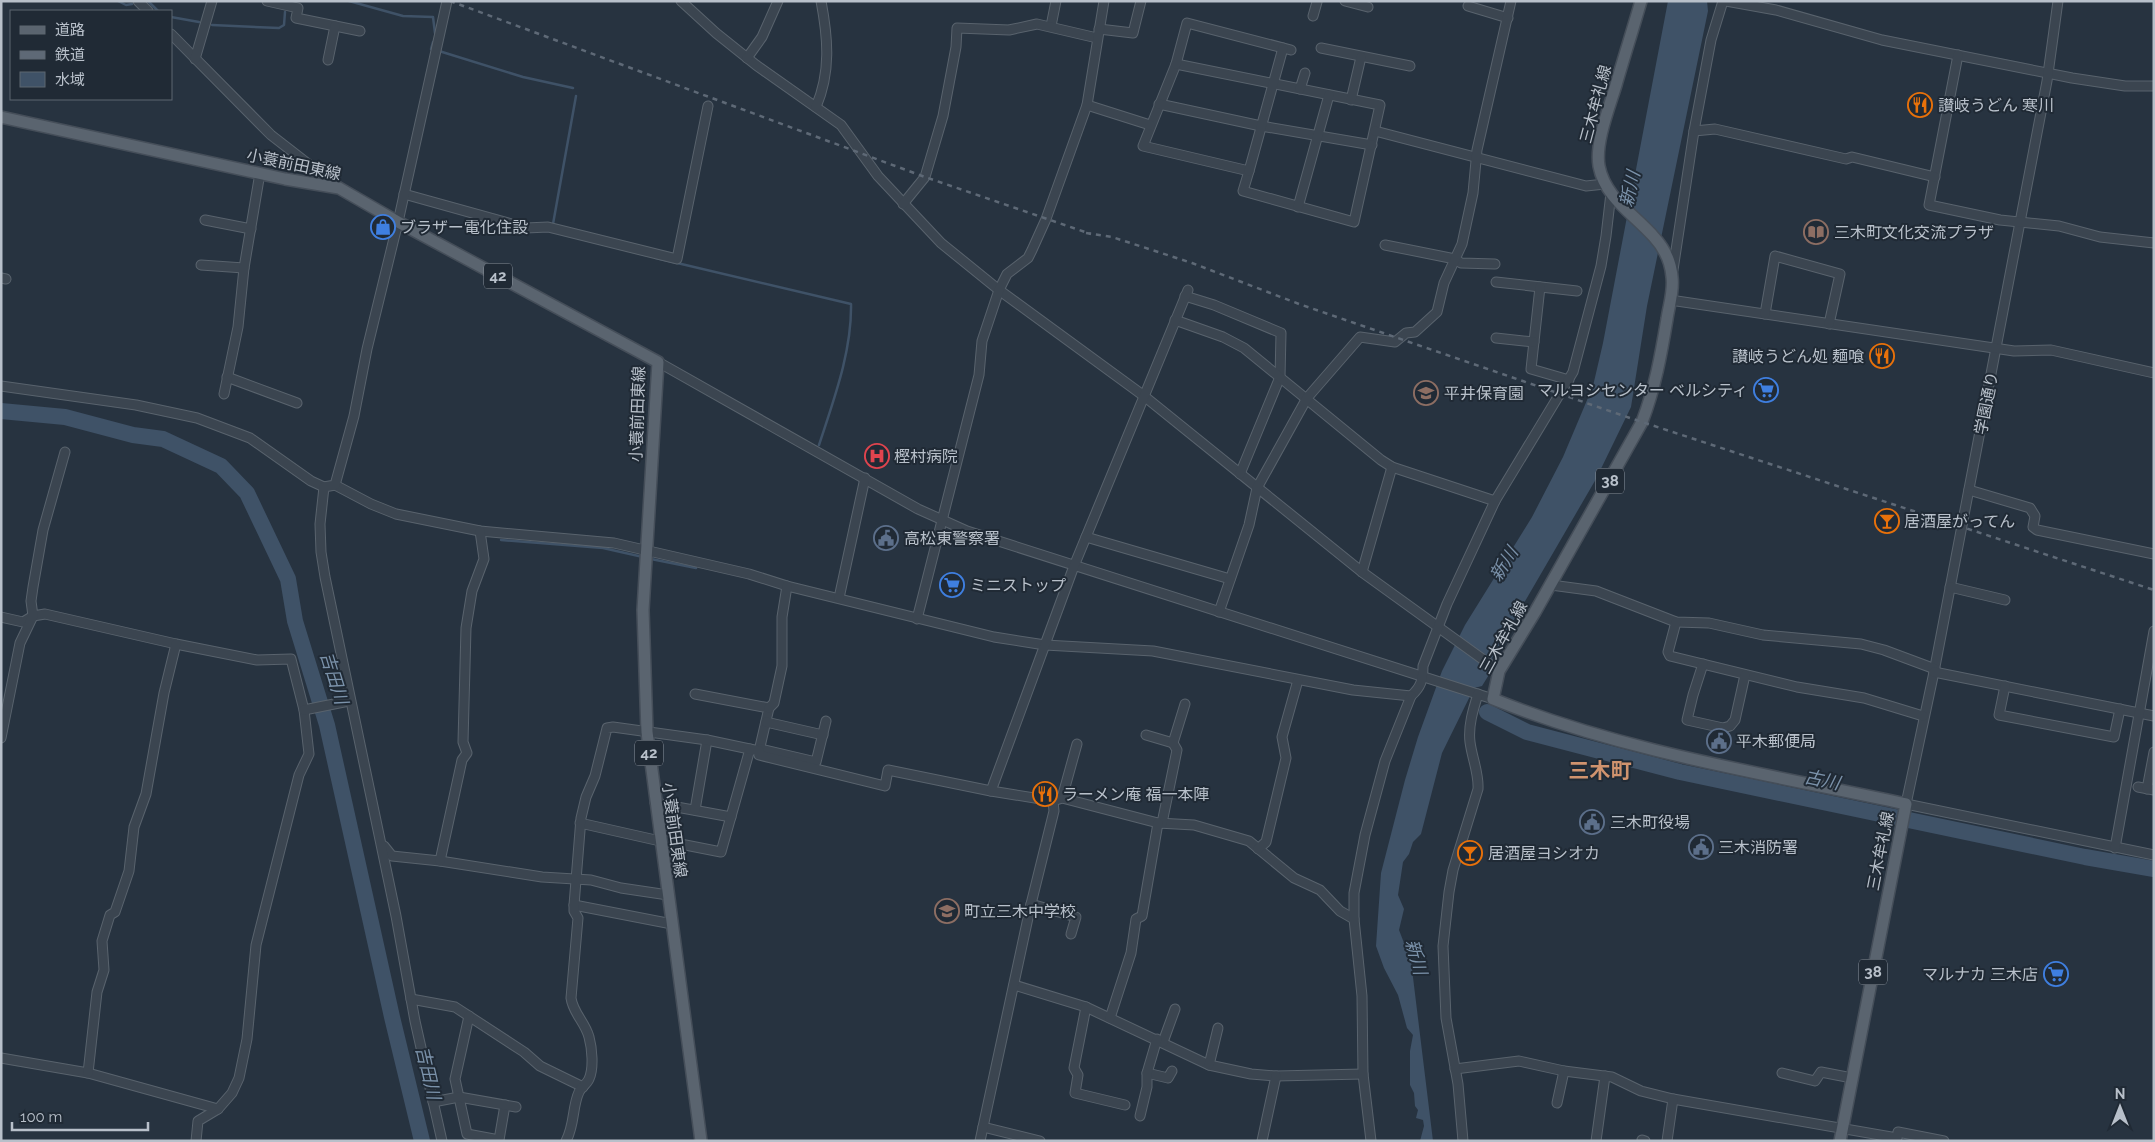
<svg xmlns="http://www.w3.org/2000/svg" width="2155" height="1142" viewBox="0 0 2155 1142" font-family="Raleway,'Noto Sans JP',sans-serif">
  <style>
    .water { fill: #3f5267 }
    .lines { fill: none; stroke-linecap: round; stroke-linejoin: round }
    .stream { stroke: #3f5267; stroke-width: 2.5 }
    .river { stroke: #3f5267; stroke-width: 16 }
    .minor-casing { stroke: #59636d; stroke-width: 11 }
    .major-casing { stroke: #454e59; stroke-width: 14 }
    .minor { stroke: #3b4550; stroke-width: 9 }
    .major { stroke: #5a646f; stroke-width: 11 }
    .rail { stroke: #5e6976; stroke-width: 2.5; stroke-dasharray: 5 5; stroke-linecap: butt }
    .labels { text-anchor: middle; stroke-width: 4; stroke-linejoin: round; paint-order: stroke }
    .shield { fill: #202a35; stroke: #8a939d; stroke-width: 1 }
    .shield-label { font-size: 15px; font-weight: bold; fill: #b8c0ca }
    .street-label { font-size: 16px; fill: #b8c0ca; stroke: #202a35 }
    .poi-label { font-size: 16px; fill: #b8c0ca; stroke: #202a35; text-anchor: start }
    .water-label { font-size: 18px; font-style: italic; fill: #7b92aa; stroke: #202a35 }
    .district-label { font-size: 21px; font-weight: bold; fill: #d0936e; stroke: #202a35 }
  </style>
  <rect width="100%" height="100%" fill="#273340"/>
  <path class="water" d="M1668,1h39l1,10 -61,295 -16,101 -35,72 -104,179 3,7 -13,21 -8,2 -32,65 -21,81 -8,8 -4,12 -6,8 -5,33 6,14 -5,21 12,31 22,180h-13l4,-15 -1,-6 -7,-2 2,-8 -3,-4 -1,-13 -4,-8v-34l3,-16 -6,-7 -9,-33 -14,-27 -8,-22 5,-73 24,-93 13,-43 24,-66 23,-46 67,-108 31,-60 30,-71 10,-43z"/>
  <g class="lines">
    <g class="stream">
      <path d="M118,1l8,4 6,-1"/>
      <path d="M148,1l10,10"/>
      <path d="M349,1l54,15 30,1 2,16"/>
      <path d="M171,17l28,5"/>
      <path d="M212,25l67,3 5,-3 1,-13"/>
      <path d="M431,49l2,-7"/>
      <path d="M439,51l84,26 50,11"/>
      <path d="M553,224l23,-128"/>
      <path d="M656,258l195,46c1,47 -17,95 -32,141"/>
      <path d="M501,540l102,8 40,9"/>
      <path d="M651,559l45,9"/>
    </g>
    <g class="river">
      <path d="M1,411l64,6 68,18 30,4 58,27 26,27 41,86 7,42 32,104 65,292 30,124"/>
      <path d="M1487,712l40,20 153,40 405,85 69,12"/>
    </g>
    <defs>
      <g id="minor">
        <path d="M138,1l10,10"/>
        <path d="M267,1l31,7 -2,10 64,13"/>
        <path d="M681,1l35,32 40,32 85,60 37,51 63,67 58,47 145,106 218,176 137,99"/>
        <path d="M1345,1l23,6"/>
        <path d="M1726,1l50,9 106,30 190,38 53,8h29"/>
        <path d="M2058,1l-11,80 -113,591 -28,132 248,51"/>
        <path d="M1468,6l40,12"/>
        <path d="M1313,16l4,-14"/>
        <path d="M1051,26l5,-25"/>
        <path d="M1099,29l34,4 8,-32"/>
        <path d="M171,34l100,101 67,52"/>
        <path d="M1321,48l89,18"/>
        <path d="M1958,55l-29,150 71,15 59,6 41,11 54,6"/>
        <path d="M747,58l15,-21 16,-36"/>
        <path d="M195,59l17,-58"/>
        <path d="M328,60l7,-34"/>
        <path d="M1176,64l204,41 -26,117 -111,-31 6,-20 -106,-25z"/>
        <path d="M1176,64l11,-41 104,27"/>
        <path d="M1300,89l5,-16"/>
        <path d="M1351,100l10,-43"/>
        <path d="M1159,104l102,22 111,19"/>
        <path d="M1087,105l63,20"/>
        <path d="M816,107c15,-35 12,-69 5,-106"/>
        <path d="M1375,131l211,55 19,-2"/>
        <path d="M1694,131l21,-2 131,30 6,-2 83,20"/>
        <path d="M1249,171l34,-123"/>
        <path d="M404,194l122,34 22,-1 129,32 31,-153"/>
        <path d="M903,204l22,-27 18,-61 13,-69 1,-19 52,2 28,-6 60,14"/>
        <path d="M1298,207l31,-112"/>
        <path d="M205,220l46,9"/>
        <path d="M1385,245l70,14 6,4 34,1"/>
        <path d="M201,265l43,3"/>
        <path d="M1673,270l21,-139 17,-91 12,-39"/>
        <path d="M1,278l5,1"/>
        <path d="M1496,282l81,9"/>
        <path d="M1540,287l-9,82 38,11"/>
        <path d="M1185,296l29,9 67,28 -1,44 -40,97"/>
        <path d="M1670,300l344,51 37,-1 103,23"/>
        <path d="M1765,314l10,-58 65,18 -11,50"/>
        <path d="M1175,320l48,17 21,11 137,112 11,7 103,34"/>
        <path d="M1496,338l38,4"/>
        <path d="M658,362l260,147 49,22 526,168"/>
        <path d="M227,377l70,26"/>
        <path d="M1,386l135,19 61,13 53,20 61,43 13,6"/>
        <path d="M224,394l14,-67 6,-59 16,-95"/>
        <path d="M335,485l36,19 25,10 84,17 134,12 135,31 38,12 207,51 51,8 108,6 200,39 58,6c10,-9 12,-16 12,-30l24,-62 48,-103 78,-129 28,-106 5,-30 5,-43"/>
        <path d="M1969,490l61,18 5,8 -2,11 4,3 117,24"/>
        <path d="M1086,537l144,42"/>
        <path d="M1362,572l30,-105"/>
        <path d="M1551,585l45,6 80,31 33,1 54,12 98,9 23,6 51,19"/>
        <path d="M1950,587l55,13"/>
        <path d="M839,598l26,-120"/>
        <path d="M1219,612l30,-87 8,-37 50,-90 53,-61 35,5 11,-9 9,-1 22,-20 7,-29 18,-39 11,-51 4,-43 34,-149"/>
        <path d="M1,617l22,5 10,-6 12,-2 131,30 81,16 34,-1 13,51 5,44 -10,21 -43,170 -9,94 -8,39 -7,15 -14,16 -20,12 -2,20"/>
        <path d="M917,619l62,-244 3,-34 17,-51 8,-16 21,-16 4,-8 14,-31 41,-114 17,-104"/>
        <path d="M1676,622l-8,30 2,4 127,31 67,11 59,18"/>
        <path d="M1703,664l-10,31 -6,25 36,8 7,-2 5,-6 10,-45"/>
        <path d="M1934,672l220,44"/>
        <path d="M2005,686l-6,29 115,22 6,-28"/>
        <path d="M695,694l74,14 -10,43"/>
        <path d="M769,708l5,-5 8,-37v-49l5,-31"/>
        <path d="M304,710l45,-9"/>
        <path d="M766,722l57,13"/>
        <path d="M1146,735l27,8"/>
        <path d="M1,738l19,-95 13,-27 -2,-15 2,-14 10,-57 22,-78"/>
        <path d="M760,749l56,13 10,-41"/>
        <path d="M2138,787l16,3"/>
        <path d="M2147,789l7,-37"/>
        <path d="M1062,798l15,-54"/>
        <path d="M1053,801l9,-3 96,25 36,2 55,16 45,37 26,12 20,21 14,8"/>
        <path d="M655,803l76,14"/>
        <path d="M695,810l12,-70"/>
        <path d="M580,823l80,18"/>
        <path d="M1162,823l15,-73 -4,-7 12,-39"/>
        <path d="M660,840l61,12 29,-103"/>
        <path d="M384,846l8,10 48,5 102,16 49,3 30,8 47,7"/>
        <path d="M2115,848l39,-217"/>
        <path d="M1258,849l8,-7 20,-84 -4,-21 16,-57"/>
        <path d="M440,861l22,-101 5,-7 -4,-11 3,-114 6,-37 12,-32 -4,-28"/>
        <path d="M1031,904l45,13 -5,17"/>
        <path d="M574,905l98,19"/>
        <path d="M1014,985l72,22 123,58 42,9 25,2 87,-2"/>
        <path d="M411,999l44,8 69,45 16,14 43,21"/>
        <path d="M1086,1007l-12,61 4,7 -3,18 50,12"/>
        <path d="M469,1016l-14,63 12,55 32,6 6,-35"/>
        <path d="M1110,1018l21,-65 5,-34 6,-3 16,-93"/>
        <path d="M1163,1042l12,-33"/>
        <path d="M1,1058l87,15 130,36"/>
        <path d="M1209,1065l9,-37"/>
        <path d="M1455,1069l64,-8 45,10 48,6 29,14 32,8 224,39 1,-6 46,9"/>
        <path d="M88,1073l9,-81 7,-22 -2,-29 8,-26 5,-3 14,-41 5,-44 12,-33 18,-101 12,-49"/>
        <path d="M1147,1073l21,5 4,-7"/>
        <path d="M1782,1073l33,8 6,-9 31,6"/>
        <path d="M433,1102l26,-5 57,10"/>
        <path d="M1557,1103l7,-32"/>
        <path d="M1140,1116l7,-29v-14l10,-34"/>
        <path d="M983,1127l57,14"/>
        <path d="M1642,1140l3,1"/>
        <path d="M442,1141l-27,-120 -19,-105 -71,-339 -4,-25 -1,-28 4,-37 11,-2 19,-69 13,-67 31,-127 49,-221"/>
        <path d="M566,1141c9,-17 6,-34 13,-49 2,-5 8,-8 10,-13 5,-11 3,-31 0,-42 -4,-15 -16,-24 -18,-39l7,-80 -4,-7v-6l7,-87 5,-21 9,-21 12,-48 6,-1 94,13 52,11v4l126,31 3,-16 103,21"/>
        <path d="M980,1141l51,-237 23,-93 -1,-10 -62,-10 83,-225 114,-276"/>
        <path d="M1262,1141l14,-65"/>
        <path d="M1371,1141l-8,-67 -1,-78 -8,-77v-26l11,-58 20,-74 26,-65"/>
        <path d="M1463,1141l-5,-57 -12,-66 -3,-72 6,-54 4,-22 25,-81c1,-16 -6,-31 -8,-47 -2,-16 3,-32 8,-48"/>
        <path d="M1596,1141l9,-65"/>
        <path d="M1667,1141l6,-42"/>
      </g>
      <g id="major">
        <path d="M1641,1c-8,28 -17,56 -25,84 -7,23 -21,58 -17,81 6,32 35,48 55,71 10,11 17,25 18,40 2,14 -3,28 -5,42 -6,36 -12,69 -25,103l-107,190 -36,59 -6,28c131,53 274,75 413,105l-66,337"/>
        <path d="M1,117l284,62 54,9 59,34 260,140 -15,248 4,122 54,409"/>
      </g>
    </defs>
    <use href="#minor" class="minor-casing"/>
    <use href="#major" class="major-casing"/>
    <use href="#minor" class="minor"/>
    <use href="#major" class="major"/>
    <g class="rail">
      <path d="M450,1l475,176 166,57"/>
      <path d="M1086,233l26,4 80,26 107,41 331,114 524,172"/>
    </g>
  </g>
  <defs>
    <symbol id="restaurant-ring" viewBox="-11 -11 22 22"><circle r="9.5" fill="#202a35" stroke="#e8710a" stroke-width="1.5"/><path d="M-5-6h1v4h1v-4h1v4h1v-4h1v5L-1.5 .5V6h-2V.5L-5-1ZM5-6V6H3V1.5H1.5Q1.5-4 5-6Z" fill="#e8710a"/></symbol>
    <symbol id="shop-ring" viewBox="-11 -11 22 22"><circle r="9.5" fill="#202a35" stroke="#3f7fe0" stroke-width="1.5"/><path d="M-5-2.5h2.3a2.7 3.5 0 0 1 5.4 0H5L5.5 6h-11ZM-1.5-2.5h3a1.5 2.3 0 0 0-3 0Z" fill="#3f7fe0"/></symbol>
    <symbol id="library-ring" viewBox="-11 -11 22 22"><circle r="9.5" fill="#202a35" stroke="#8d6e63" stroke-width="1.5"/><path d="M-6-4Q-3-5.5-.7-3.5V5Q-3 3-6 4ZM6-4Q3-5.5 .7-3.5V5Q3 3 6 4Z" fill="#8d6e63"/></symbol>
    <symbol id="supermarket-ring" viewBox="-11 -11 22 22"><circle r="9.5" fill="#202a35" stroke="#3f7fe0" stroke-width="1.5"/><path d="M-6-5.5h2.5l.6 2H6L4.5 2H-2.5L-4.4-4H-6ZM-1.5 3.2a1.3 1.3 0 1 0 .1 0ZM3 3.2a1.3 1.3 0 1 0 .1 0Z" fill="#3f7fe0"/></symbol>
    <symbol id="school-ring" viewBox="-11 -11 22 22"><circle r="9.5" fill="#202a35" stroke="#8d6e63" stroke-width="1.5"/><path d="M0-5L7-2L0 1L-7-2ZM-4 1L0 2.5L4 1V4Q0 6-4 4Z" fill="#8d6e63"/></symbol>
    <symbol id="hospital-ring" viewBox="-11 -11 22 22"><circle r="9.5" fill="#202a35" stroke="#e0444e" stroke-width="1.5"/><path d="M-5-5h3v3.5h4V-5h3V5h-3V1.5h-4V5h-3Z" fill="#e0444e"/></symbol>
    <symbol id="bar-ring" viewBox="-11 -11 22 22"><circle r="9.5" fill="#202a35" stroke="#e8710a" stroke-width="1.5"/><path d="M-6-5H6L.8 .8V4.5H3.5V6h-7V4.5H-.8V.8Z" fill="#e8710a"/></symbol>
    <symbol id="civic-ring" viewBox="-11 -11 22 22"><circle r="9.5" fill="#202a35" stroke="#5c6f8a" stroke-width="1.5"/><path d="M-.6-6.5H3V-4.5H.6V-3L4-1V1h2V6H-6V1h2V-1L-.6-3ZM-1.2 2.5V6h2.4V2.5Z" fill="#5c6f8a"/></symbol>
  </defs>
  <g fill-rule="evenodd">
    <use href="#restaurant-ring" x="1906" y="91" width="28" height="28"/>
    <use href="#shop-ring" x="369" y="213" width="28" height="28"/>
    <use href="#library-ring" x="1802" y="218" width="28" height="28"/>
    <use href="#restaurant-ring" x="1868" y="342" width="28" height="28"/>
    <use href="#supermarket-ring" x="1752" y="376" width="28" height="28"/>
    <use href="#school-ring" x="1412" y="379" width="28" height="28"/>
    <use href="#hospital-ring" x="863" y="442" width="28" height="28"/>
    <use href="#bar-ring" x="1873" y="507" width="28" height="28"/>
    <use href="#civic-ring" x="872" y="524" width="28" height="28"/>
    <use href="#supermarket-ring" x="938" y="571" width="28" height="28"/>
    <use href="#civic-ring" x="1705" y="727" width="28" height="28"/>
    <use href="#restaurant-ring" x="1031" y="780" width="28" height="28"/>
    <use href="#civic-ring" x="1578" y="808" width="28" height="28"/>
    <use href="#civic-ring" x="1687" y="833" width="28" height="28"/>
    <use href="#bar-ring" x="1456" y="839" width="28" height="28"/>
    <use href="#school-ring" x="933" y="897" width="28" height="28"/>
    <use href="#supermarket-ring" x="2042" y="960" width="28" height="28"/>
  </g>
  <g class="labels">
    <g class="shield">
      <rect x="484" y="263.5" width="28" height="25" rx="4"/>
      <rect x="1596" y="468.5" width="28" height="25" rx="4"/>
      <rect x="635" y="740.5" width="28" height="25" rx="4"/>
      <rect x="1859" y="959.5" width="28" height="25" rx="4"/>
    </g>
    <g class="shield-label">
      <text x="498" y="281">42</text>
      <text x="1610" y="486">38</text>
      <text x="649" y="758">42</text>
      <text x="1873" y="977">38</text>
    </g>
    <g class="street-label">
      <text transform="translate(1595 104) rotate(-75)" y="6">三木牟礼線</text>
      <text transform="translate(294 164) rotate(12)" y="6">小蓑前田東線</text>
      <text transform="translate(1986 403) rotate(-79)" y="6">学園通り</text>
      <text transform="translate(637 414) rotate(-88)" y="6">小蓑前田東線</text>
      <text transform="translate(1503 637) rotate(-61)" y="6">三木牟礼線</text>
      <text transform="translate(675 830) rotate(82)" y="6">小蓑前田東線</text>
      <text transform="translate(1880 851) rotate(-79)" y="6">三木牟礼線</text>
    </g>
    <g class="poi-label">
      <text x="1938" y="111">讃岐うどん 寒川</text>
      <text x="400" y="233">ブラザー電化住設</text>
      <text x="1834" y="238">三木町文化交流プラザ</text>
      <text x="1864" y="362" text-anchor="end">讃岐うどん処 麺喰</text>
      <text x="1748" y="396" text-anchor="end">マルヨシセンター ベルシティ</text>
      <text x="1444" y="399">平井保育園</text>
      <text x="894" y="462">樫村病院</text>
      <text x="1904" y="527">居酒屋がってん</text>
      <text x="904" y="544">高松東警察署</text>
      <text x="970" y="591">ミニストップ</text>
      <text x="1736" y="747">平木郵便局</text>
      <text x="1062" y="800">ラーメン庵 福一本陣</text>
      <text x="1610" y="828">三木町役場</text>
      <text x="1718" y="853">三木消防署</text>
      <text x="1488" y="859">居酒屋ヨシオカ</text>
      <text x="964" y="917">町立三木中学校</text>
      <text x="2038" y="980" text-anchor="end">マルナカ 三木店</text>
    </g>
    <g class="water-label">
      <text transform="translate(1630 189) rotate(-77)" y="6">新川</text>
      <text transform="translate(1504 564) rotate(-58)" y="6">新川</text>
      <text transform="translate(334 678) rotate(73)" y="6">吉田川</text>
      <text transform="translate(1822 780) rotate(12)" y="6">古川</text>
      <text transform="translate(1416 957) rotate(75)" y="6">新川</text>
      <text transform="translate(428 1073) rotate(77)" y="6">吉田川</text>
    </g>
    <g class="district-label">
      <text x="1600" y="778">三木町</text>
    </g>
  </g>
  <rect width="2155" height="1142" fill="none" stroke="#b8c0ca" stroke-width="5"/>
  <rect x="10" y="10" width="162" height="90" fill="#202a35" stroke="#5d6671"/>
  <rect x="20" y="26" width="25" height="8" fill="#5a646f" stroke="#5d6671"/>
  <text x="55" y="35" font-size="15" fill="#b8c0ca">道路</text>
  <rect x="20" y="51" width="25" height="8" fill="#5e6976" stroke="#5d6671"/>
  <text x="55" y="60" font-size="15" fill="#b8c0ca">鉄道</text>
  <rect x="20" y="72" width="25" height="15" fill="#3f5267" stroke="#5d6671"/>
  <text x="55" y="85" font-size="15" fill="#b8c0ca">水域</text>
  <g transform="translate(2120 1107)" stroke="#202a35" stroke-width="4" paint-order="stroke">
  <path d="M0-4L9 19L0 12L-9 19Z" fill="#b8c0ca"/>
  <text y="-8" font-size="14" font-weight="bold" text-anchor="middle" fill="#b8c0ca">N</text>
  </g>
  <path d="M12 1122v8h136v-8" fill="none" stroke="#b8c0ca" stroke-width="2.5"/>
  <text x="20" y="1122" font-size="15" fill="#b8c0ca" stroke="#202a35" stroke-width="4" paint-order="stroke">100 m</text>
</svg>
